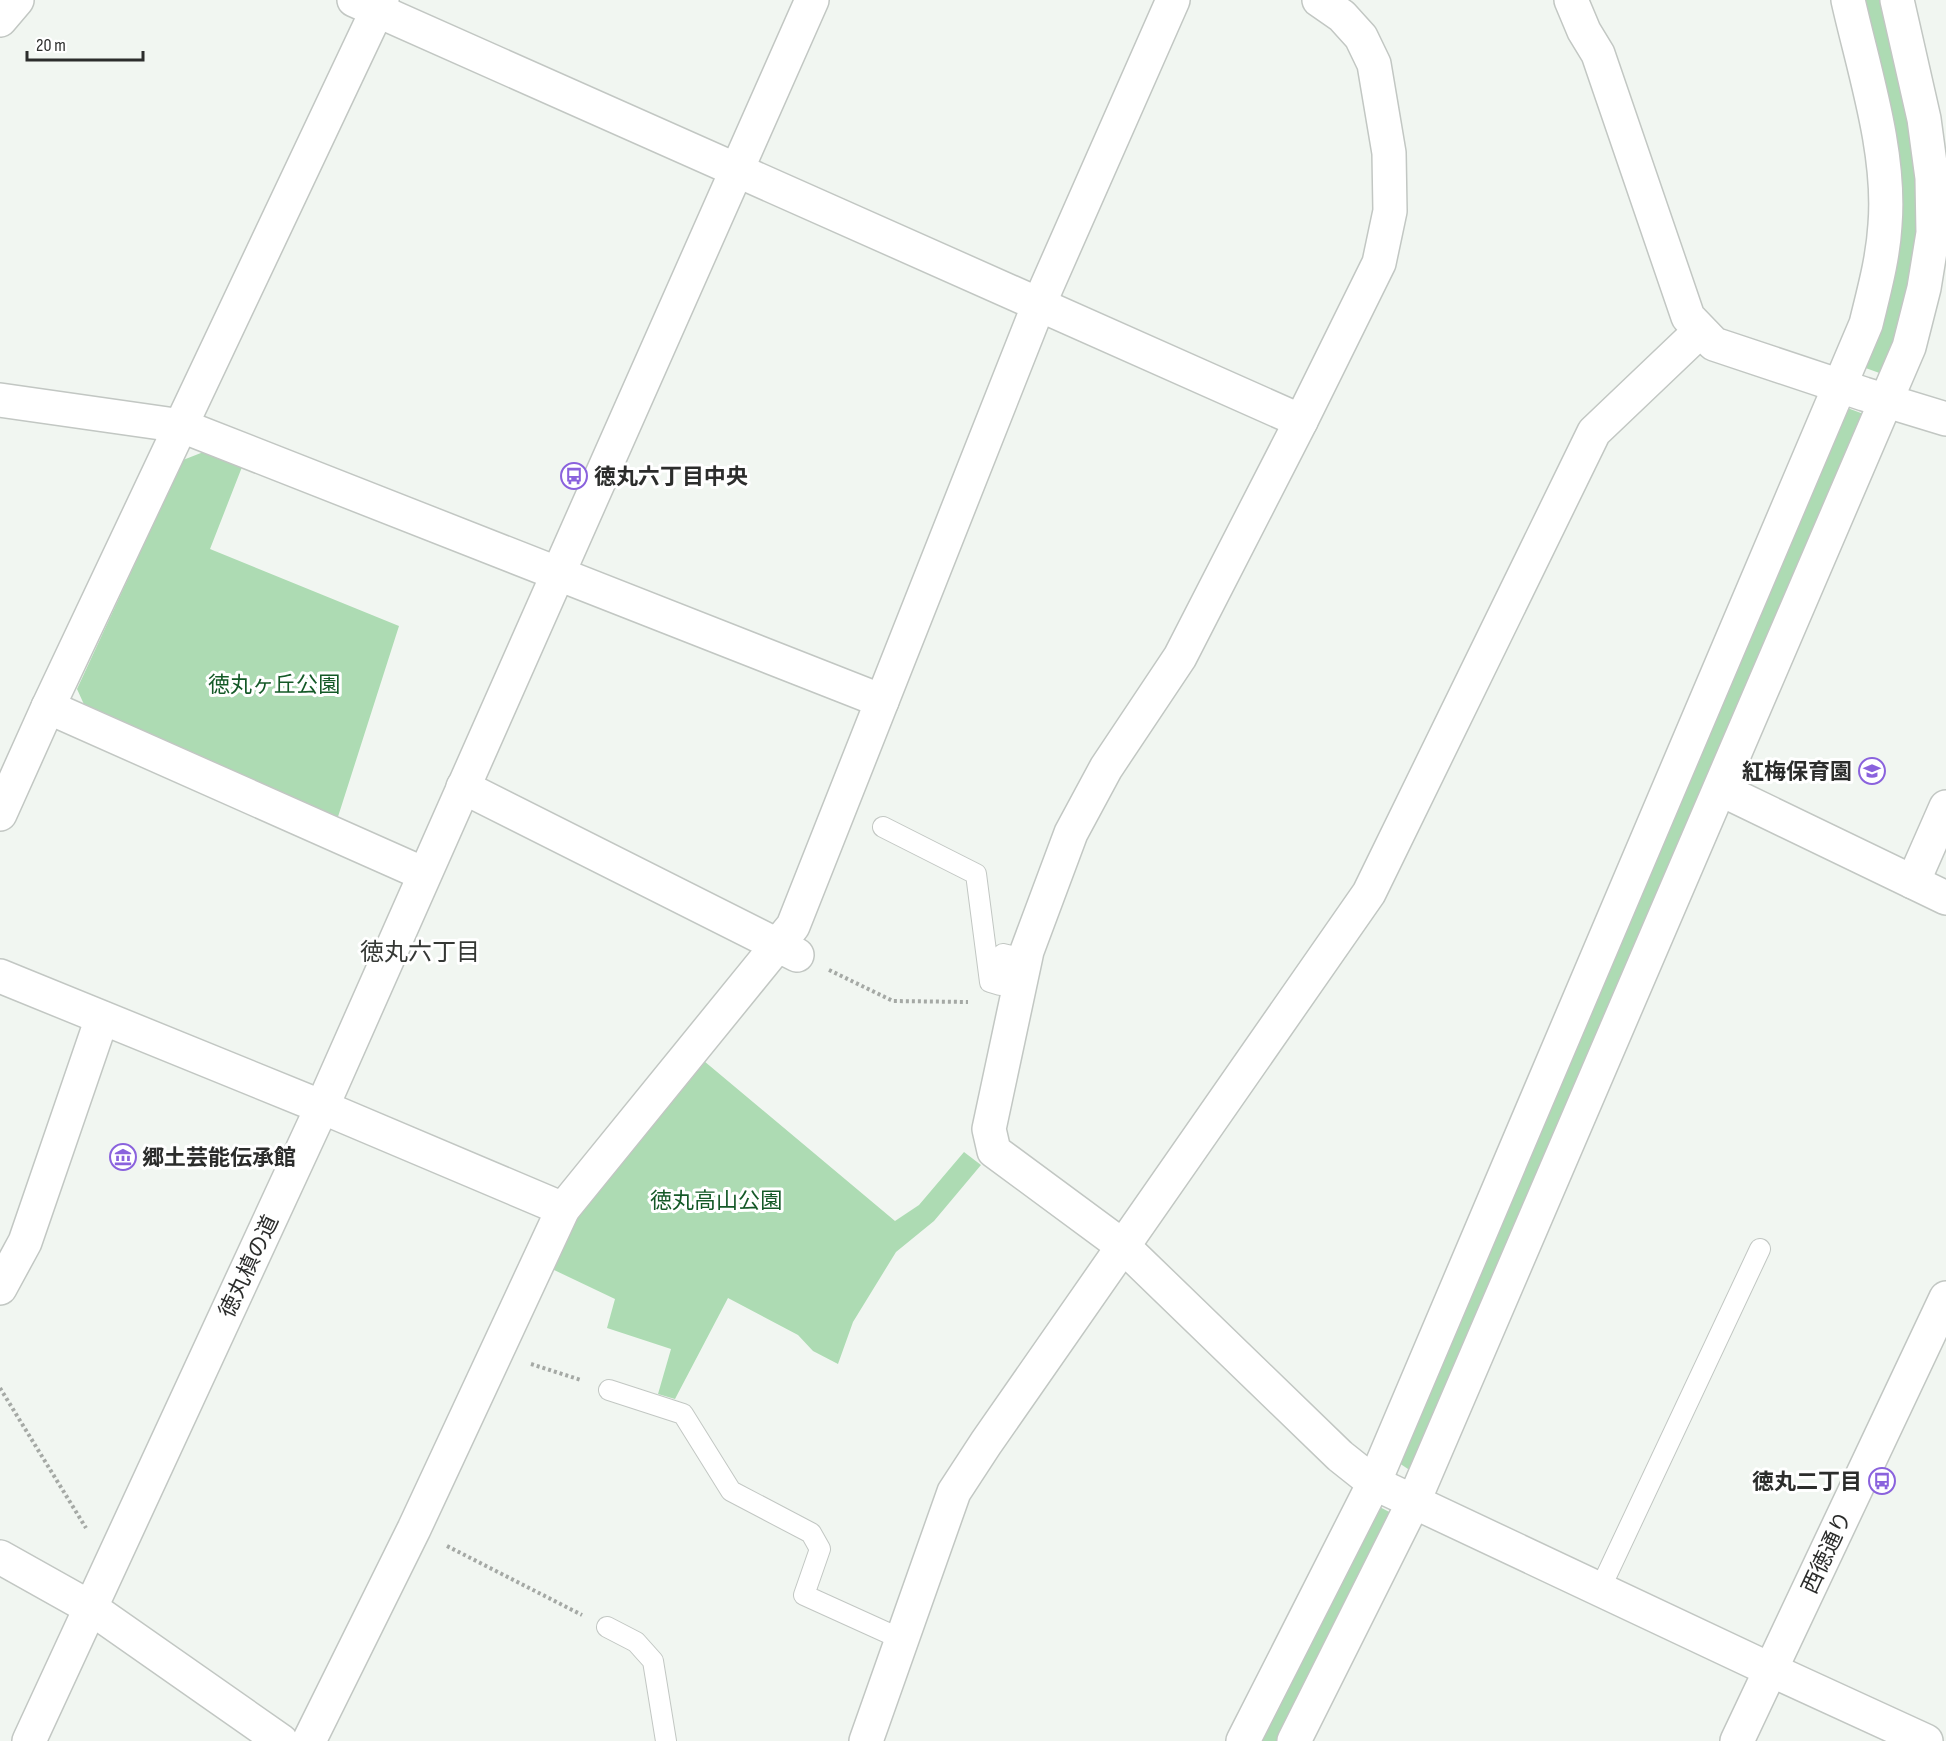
<svg xmlns="http://www.w3.org/2000/svg" width="1946" height="1741" viewBox="0 0 1946 1741" font-family="'Sofia Sans Condensed','Noto Sans JP',sans-serif">
  <style>
    .green { fill: #addbb3 }
    .lines { fill: none; stroke-linecap: round; stroke-linejoin: round }
    .lane-casing { stroke: #c2c7c3; stroke-width: 22 }
    .street-casing { stroke: #c2c7c3; stroke-width: 36 }
    .secondary-casing { stroke: #c2c7c3; stroke-width: 36 }
    .path { stroke: #a5a9a5; stroke-width: 4; stroke-dasharray: 3 3; stroke-linecap: butt }
    .lane { stroke: #fff; stroke-width: 20 }
    .street { stroke: #fff; stroke-width: 33 }
    .secondary { stroke: #fff; stroke-width: 33 }
    .labels { text-anchor: middle; stroke-width: 6; stroke-linejoin: round; paint-order: stroke }
    .poi-label { font-size: 22px; font-weight: bold; fill: #2c2d2c; stroke: #fff; text-anchor: start }
    .park-label { font-size: 22px; fill: #145927; stroke: #fff }
    .street-label { font-size: 22px; fill: #2c2d2c; stroke: #fff }
    .neighbourhood-label { font-size: 24px; fill: #353835; stroke: #fff }
  </style>
  <rect width="100%" height="100%" fill="#f1f6f1"/>
  <g class="green">
    <path d="M1859,0h29l27,119 7,111 -37,145 -25,-9 29,-91z"/>
    <path d="M1842,406l27,10 -452,1059 -24,-16z"/>
    <path d="M206,451l36,16 -32,82 189,77 -63,197 -249,-112 -10,-22 106,-229z"/>
    <path d="M704,1061l191,160 24,-16 45,-53 17,13 -47,56 -38,31 -43,70 -15,42 -25,-13 -15,-16 -70,-37 -53,101 -17,-5 13,-45 -64,-21 8,-29 -63,-30 31,-63z"/>
    <path d="M1372,1503l25,13 -114,225h-31z"/>
  </g>
  <g class="lines">
    <defs>
      <g id="lane">
        <path d="M883,827l93,47 14,108 10,3 3,-31 22,5"/>
        <path d="M609,1390l74,24 48,77 80,42 9,16 -16,46 97,44"/>
        <path d="M1600,1589l160,-340"/>
        <path d="M607,1627l29,15 17,19 13,80"/>
      </g>
      <g id="street">
        <path d="M354,0l947,421"/>
        <path d="M1319,0l23,16 19,21 13,27 15,89 1,58 -11,52 -78,158 -121,236 -74,111 -35,65 -44,118 -38,178 5,22 130,96 216,209 34,27 397,187 155,71"/>
        <path d="M1571,0l13,31 14,23 90,263 26,27 150,50 82,25"/>
        <path d="M0,20l17,-20"/>
        <path d="M0,400l182,26 700,275"/>
        <path d="M48,707l376,167"/>
        <path d="M463,787l334,168"/>
        <path d="M1720,789l226,109"/>
        <path d="M0,814l48,-107 334,-707"/>
        <path d="M1913,882l33,-75"/>
        <path d="M322,1107l241,102"/>
        <path d="M0,1288l25,-46 77,-224"/>
        <path d="M0,1557l91,51 190,133"/>
        <path d="M309,1741l105,-212 149,-320 230,-283 246,-622 134,-304"/>
        <path d="M866,1741l88,-249 32,-49 383,-550 225,-461 106,-101"/>
        <path d="M1243,1741l131,-258 492,-1159c8,-33 17,-65 19,-99 6,-73 -21,-154 -37,-225"/>
        <path d="M1294,1741l119,-238 496,-1156 15,-59 9,-55 -1,-55 -8,-59 -27,-119"/>
      </g>
      <g id="secondary">
        <path d="M0,976l322,131"/>
        <path d="M29,1741l293,-634 490,-1107"/>
        <path d="M1737,1741l209,-443"/>
      </g>
    </defs>
    <use href="#lane" class="lane-casing"/>
    <use href="#street" class="street-casing"/>
    <use href="#secondary" class="secondary-casing"/>
    <g class="path">
      <path d="M829,970l64,31 75,1"/>
      <path d="M531,1364l50,16"/>
      <path d="M0,1388l86,140"/>
      <path d="M447,1546l135,69"/>
    </g>
    <use href="#lane" class="lane"/>
    <use href="#street" class="street"/>
    <use href="#secondary" class="secondary"/>
  </g>
  <defs>
    <symbol id="bus-ring" viewBox="-11 -11 22 22"><circle r="9.5" fill="#fff" stroke="#8a62dd" stroke-width="1.5"/><path d="M-5-6H5V4H4V6H2V4H-2V6H-4V4H-5ZM-3.5-4V0h7V-4ZM-3.5 1.2v1.5H-2V1.2ZM2 1.2v1.5H3.5V1.2Z" fill="#8a62dd"/></symbol>
    <symbol id="school-ring" viewBox="-11 -11 22 22"><circle r="9.5" fill="#fff" stroke="#8a62dd" stroke-width="1.5"/><path d="M0-5L7-2L0 1L-7-2ZM-4 1L0 2.5L4 1V4Q0 6-4 4Z" fill="#8a62dd"/></symbol>
    <symbol id="museum-ring" viewBox="-11 -11 22 22"><circle r="9.5" fill="#fff" stroke="#8a62dd" stroke-width="1.5"/><path d="M0-6L6-3V-2H-6V-3ZM-5-1h2V3h-2ZM-1-1h2V3h-2ZM3-1h2V3H3ZM-6 4H6V6H-6Z" fill="#8a62dd"/></symbol>
  </defs>
  <g fill-rule="evenodd">
    <use href="#bus-ring" x="559" y="461" width="30" height="30"/>
    <use href="#school-ring" x="1857" y="756" width="30" height="30"/>
    <use href="#museum-ring" x="108" y="1142" width="30" height="30"/>
    <use href="#bus-ring" x="1867" y="1466" width="30" height="30"/>
  </g>
  <g class="labels">
    <g class="poi-label">
      <text x="594" y="484">徳丸六丁目中央</text>
      <text x="1852" y="779" text-anchor="end">紅梅保育園</text>
      <text x="142" y="1165">郷土芸能伝承館</text>
      <text x="1862" y="1489" text-anchor="end">徳丸二丁目</text>
    </g>
    <g class="park-label">
      <text x="274" y="692">徳丸ヶ丘公園</text>
      <text x="716" y="1208">徳丸高山公園</text>
    </g>
    <g class="street-label">
      <text transform="translate(248 1266) rotate(-65)" y="8">徳丸槙の道</text>
      <text transform="translate(1826 1552) rotate(-65)" y="8">西徳通り</text>
    </g>
    <g class="neighbourhood-label">
      <text x="420" y="960">徳丸六丁目</text>
    </g>
  </g>
  <path d="M27 51v9h116v-9" fill="none" stroke="#2c2d2c" stroke-width="3"/>
  <text x="36" y="51" font-size="18" fill="#2c2d2c" stroke="#ffffff" stroke-width="4.5" paint-order="stroke">20 m</text>
</svg>
